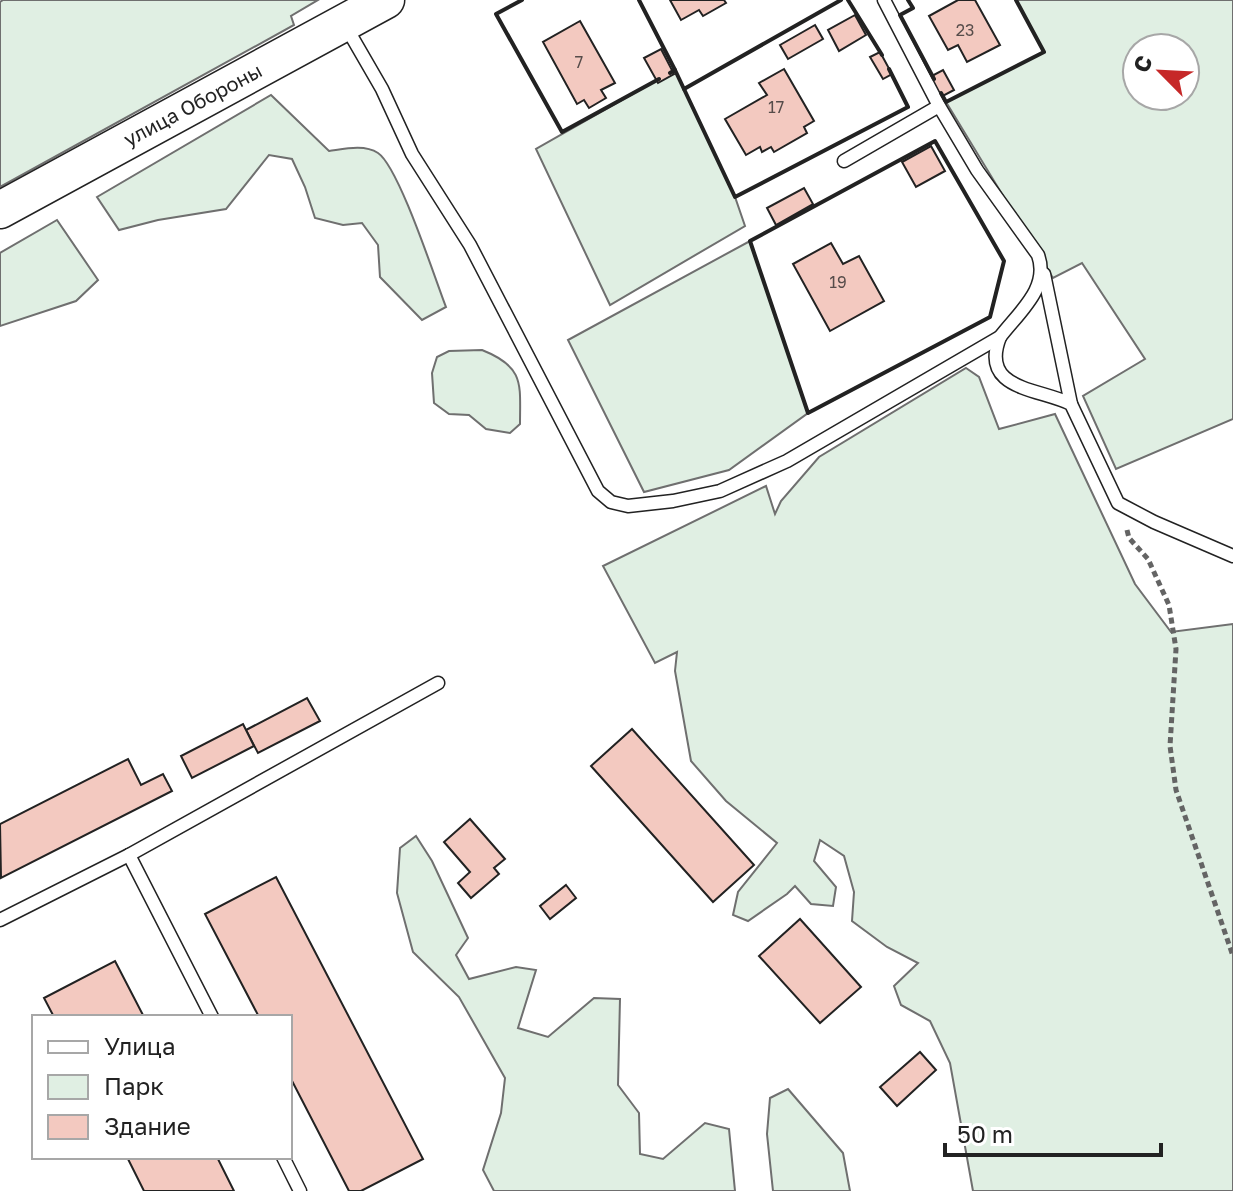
<svg xmlns="http://www.w3.org/2000/svg" width="1233" height="1191" viewBox="0 0 1233 1191" font-family="'Golos Text',sans-serif">
  <style>
    .green { fill: #e0efe3; stroke: #6f6f6f; stroke-width: 2; fill-rule: evenodd }
    .building { fill: #f3c9c0; stroke: #222; stroke-width: 2 }
    .lines { fill: none; stroke-linecap: round; stroke-linejoin: round }
    .lane-casing { stroke: #222; stroke-width: 15 }
    .secondary-casing { stroke: #222; stroke-width: 39 }
    .path { stroke: #646464; stroke-width: 5; stroke-dasharray: 6 4; stroke-linecap: butt }
    .lane { stroke: #fff; stroke-width: 12 }
    .secondary { stroke: #fff; stroke-width: 36 }
    .wall { stroke: #222; stroke-width: 4 }
    .labels { text-anchor: middle; stroke-width: 6; stroke-linejoin: round; paint-order: stroke }
    .number-label { font-size: 16px; fill: #564c4a }
    .street-label { font-size: 20px; fill: #222; stroke: #fff }
  </style>
  <rect width="100%" height="100%" fill="#fff"/>
  <g class="green">
    <path d="M3,0h315l-27,16 3,9 -294,162v-185z"/>
    <path d="M1016,0h217v419l-117,50 -33,-73 62,-37 -63,-96 -29,15 -107,-176 98,-50zM1137,48h48v48h-48z"/>
    <path d="M675,70l60,127 10,29 -135,79 -74,-156z"/>
    <path d="M271,95l58,56c15,-2 35,-7 49,2 21,14 57,126 68,154l-24,13 -42,-43 -2,-32 -16,-22 -19,2 -28,-7 -10,-31 -13,-28 -23,-4 -43,54 -68,11 -39,10 -22,-33z"/>
    <path d="M57,220l41,60 -22,21 -76,25v-73z"/>
    <path d="M750,241l58,172 -79,57 -85,22 -76,-152z"/>
    <path d="M482,350c43,17 38,34 38,74l-10,9 -24,-4 -17,-14 -20,-1 -15,-11 -2,-30 5,-16 12,-6z"/>
    <path d="M966,368l13,9 20,52 56,-15 80,170 36,48 62,-8v567h-260l-23,-128 -20,-42 -29,-16 -7,-19 24,-23 -31,-16 -35,-26 2,-29 -10,-36 -24,-16 -6,21 22,26 -3,19 -22,-2 -16,-18 -8,8 -39,27 -15,-6 5,-23 39,-49 -51,-42 -35,-40 -16,-90 2,-19 -22,11 -52,-97 163,-80 9,28 6,-13 38,-44z"/>
    <path d="M416,836l16,25 36,77 -12,17 13,24 47,-12 20,3 -18,58 30,9 46,-39 26,1 -2,86 21,28 1,41 23,5 42,-36 24,6 6,62h-241l-11,-21 18,-57 4,-35 -46,-81 -46,-45 -16,-59 3,-45z"/>
    <path d="M788,1089l55,64 7,38h-77l-6,-57 3,-36z"/>
  </g>
  <g class="building">
    <path d="M670,0h54l2,3 -23,13 -4,-6 -18,10z"/>
    <path d="M958,0h17l25,45 -33,17 -9,-17 -10,5 -19,-34z"/>
    <path d="M855,15l11,20 -27,16 -11,-21z"/>
    <path d="M580,21l35,62 -14,7 5,8 -17,10 -5,-8 -7,4 -34,-62z"/>
    <path d="M815,25l8,14 -35,20 -8,-14z"/>
    <path d="M661,49l13,25 -16,9 -14,-25z"/>
    <path d="M880,52l12,22 -9,5 -13,-22z"/>
    <path d="M784,69l30,52 -10,6 3,6 -33,19 -3,-5 -9,5 -2,-5 -14,8 -21,-36 42,-24 -8,-12z"/>
    <path d="M943,70l11,20 -15,8 -11,-20z"/>
    <path d="M931,146l14,25 -29,16 -14,-25z"/>
    <path d="M804,188l9,16 -37,21 -9,-17z"/>
    <path d="M831,243l12,21 16,-8 25,45 -54,30 -37,-67z"/>
    <path d="M307,698l13,23 -62,32 -12,-23z"/>
    <path d="M243,724l11,22 -62,32 -11,-22z"/>
    <path d="M632,729l122,136 -41,37 -122,-136z"/>
    <path d="M128,759l13,26 22,-11 9,17 -171,87 -1,-54z"/>
    <path d="M470,819l35,40 -11,9 5,6 -28,24 -13,-15 12,-11 -26,-30z"/>
    <path d="M276,877l147,282 -62,32h-12l-59,-114v-60h-31l-54,-103z"/>
    <path d="M566,885l10,13 -26,21 -10,-13z"/>
    <path d="M800,919l61,68 -41,36 -61,-67z"/>
    <path d="M115,961l29,56h-90l-10,-19z"/>
    <path d="M920,1052l16,18 -39,36 -17,-19z"/>
    <path d="M127,1157h90l17,34h-90z"/>
  </g>
  <g class="lines">
    <defs>
      <g id="lane">
        <path d="M345,25l37,64 30,65 58,91 128,246 13,11 17,4 45,-5 47,-10 67,-30 213,-124c19,-25 50,-49 38,-82l-61,-85 -38,-64 -55,-106"/>
        <path d="M844,161l95,-55"/>
        <path d="M1044,274l27,130"/>
        <path d="M1000,337c-21,53 38,51 71,67l47,99 36,19 79,34"/>
        <path d="M129,855l83,162"/>
        <path d="M0,920l129,-65 309,-172"/>
        <path d="M283,1157l17,34"/>
      </g>
      <path id="secondary" d="M0,210l386,-210"/>
    </defs>
    <use href="#lane" class="lane-casing"/>
    <use href="#secondary" class="secondary-casing"/>
    <path class="path" d="M1127,530l2,8 19,21 21,46 7,44 -6,97 6,44 57,166"/>
    <use href="#lane" class="lane"/>
    <use href="#secondary" class="secondary"/>
    <g class="wall">
      <path d="M522,0l-26,14 66,118 97,-53"/>
      <path d="M639,0l36,70"/>
      <path d="M848,0l34,55"/>
      <path d="M908,0l5,8 -13,7 34,64"/>
      <path d="M670,73l5,-3 60,127 173,-90 -19,-38"/>
      <path d="M684,89l157,-89"/>
      <path d="M941,93l5,9 98,-50 -28,-52"/>
      <path d="M935,141l69,120 -14,56 -182,96 -58,-172z"/>
    </g>
  </g>
  <g class="labels">
    <g class="number-label">
      <text x="965" y="36">23</text>
      <text x="579" y="68">7</text>
      <text x="776" y="113">17</text>
      <text x="838" y="288">19</text>
    </g>
    <g class="street-label">
      <text transform="translate(193 105) rotate(-28)" y="7">улица Обороны</text>
    </g>
  </g>
  <rect x="32" y="1015" width="260" height="144" fill="#ffffff" stroke="#a7a7a7" stroke-width="2"/>
  <rect x="48" y="1041" width="40" height="12" fill="#ffffff" stroke="#a7a7a7" stroke-width="2"/>
  <text x="104" y="1055" font-size="24" fill="#222222">Улица</text>
  <rect x="48" y="1075" width="40" height="24" fill="#e0efe3" stroke="#a7a7a7" stroke-width="2"/>
  <text x="104" y="1095" font-size="24" fill="#222222">Парк</text>
  <rect x="48" y="1115" width="40" height="24" fill="#f3c9c0" stroke="#a7a7a7" stroke-width="2"/>
  <text x="104" y="1135" font-size="24" fill="#222222">Здание</text>
  <g transform="translate(1161 72) rotate(294)"><circle r="38" fill="#ffffff" stroke="#a7a7a7" stroke-width="2"/>
  <path d="M0-6L14 30L0 20L-14 30Z" fill="#c62828"/>
  <text y="-12" font-size="22" font-weight="bold" text-anchor="middle" fill="#222222">С</text>
  </g>
  <path d="M945 1143v12h216v-12" fill="none" stroke="#222222" stroke-width="4"/>
  <text x="957" y="1143" font-size="24" fill="#222222" stroke="#ffffff" stroke-width="6" paint-order="stroke">50 m</text>
</svg>
